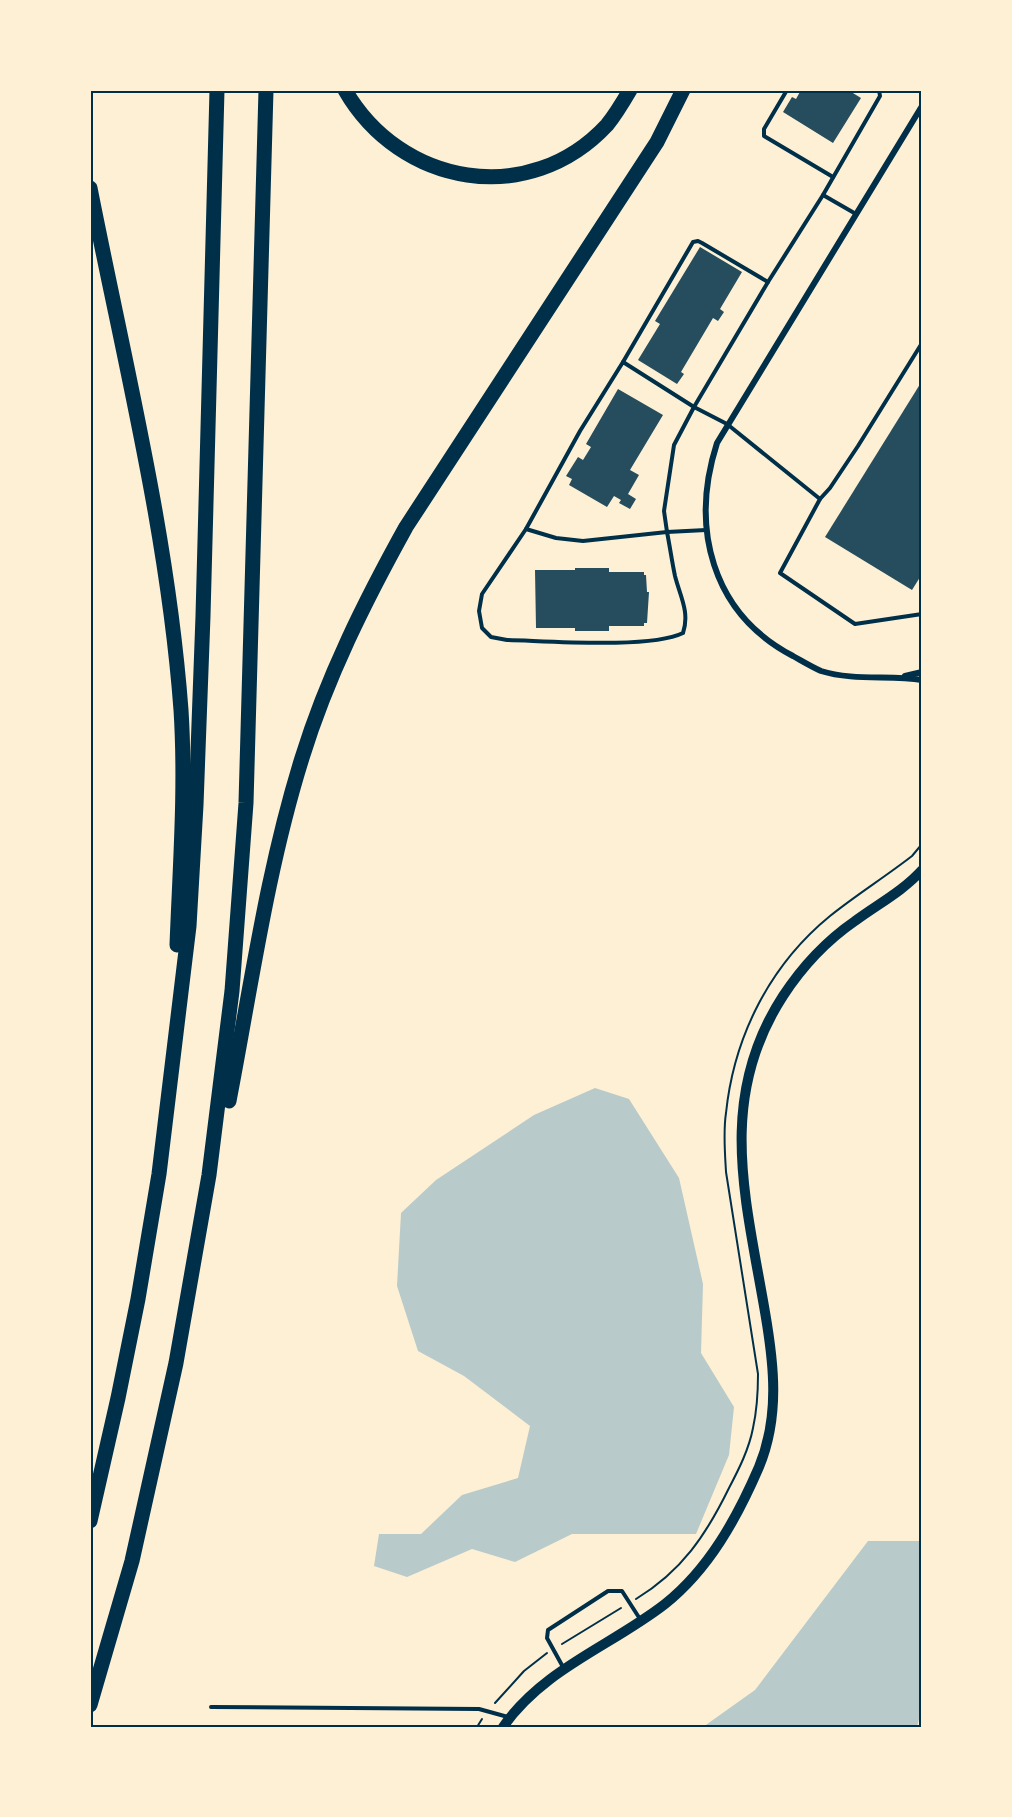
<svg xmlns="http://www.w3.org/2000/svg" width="1012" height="1817" viewBox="0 0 1012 1817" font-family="'Roboto Serif',serif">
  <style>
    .green { fill: #b9caca }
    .building { fill: #264d5e }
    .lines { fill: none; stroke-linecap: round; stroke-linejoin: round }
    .path { stroke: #003049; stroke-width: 2 }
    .service { stroke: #003049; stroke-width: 4 }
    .minor { stroke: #003049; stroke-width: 6 }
    .tertiary { stroke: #003049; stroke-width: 10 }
    .motorway { stroke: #003049; stroke-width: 15 }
    .neatline { fill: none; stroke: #003049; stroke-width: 2 }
  </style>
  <rect width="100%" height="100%" fill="#fdf0d5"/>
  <g class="green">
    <path d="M595,1088l34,11 50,79 24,106 -2,69 33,54 -5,48 -33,79h-124l-57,28 -43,-13 -65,28 -33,-11 5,-32h42l41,-39 56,-17 12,-52 -66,-50 -46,-25 -21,-65 4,-73 35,-33 98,-65z"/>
    <path d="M868,1541h54v166l-5,20h-214l52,-37z"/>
  </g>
  <g class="building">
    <path d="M801,90h47l13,8 -28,45 -50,-31 9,-15 4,2z"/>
    <path d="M700,247l42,25 -22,37 4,3 -6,9 -5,-3 -32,54 3,2 -7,10 -39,-24 22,-36 -5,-3z"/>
    <path d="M922,381v193l-10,16 -87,-53z"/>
    <path d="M618,389l45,26 -33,55 9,5 -11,19 8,5 -6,10 -11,-6 2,-3 -7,-4 -7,11 -38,-22 3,-6 -6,-3 12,-19 5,3 8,-13 -5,-3z"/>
    <path d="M575,568h34v4h35v3h2l1,17h2l-2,31h-3v3h-35v5h-34v-3h-39l-1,-58h40z"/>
  </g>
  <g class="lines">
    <g class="path">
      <path d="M636,1599c46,-28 70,-64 93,-111 10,-19 20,-39 24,-60 4,-18 5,-36 5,-54l-32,-202c-1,-19 -3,-40 0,-59 8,-77 44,-148 104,-197 26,-21 55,-39 82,-60l10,-12"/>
      <path d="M562,1644l59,-36"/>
      <path d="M495,1703l29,-32 23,-18"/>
      <path d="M477,1727l5,-8"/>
    </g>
    <g class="service">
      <path d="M787,90l-23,39v7l69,41"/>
      <path d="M823,195l57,-99 -1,-6"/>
      <path d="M856,214l-33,-19 -55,87 -74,125 33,17 93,75 10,-11 28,-42 64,-103"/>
      <path d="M623,362l70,-120 5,-1 4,2 66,39"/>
      <path d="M820,499l-40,74 75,51 67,-10"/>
      <path d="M526,529l30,9 27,3 84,-9c3,15 5,30 8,44 5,20 15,36 8,57 -33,16 -135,8 -176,7l-16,-3 -9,-9 -3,-17 3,-17z"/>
      <path d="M526,529l54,-98 43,-69 71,45 -20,38 -10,66 3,21 39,-2"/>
      <path d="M563,1667l-16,-29 1,-8 60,-39h14l18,28"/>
      <path d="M211,1707l268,2 29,8"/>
    </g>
    <g class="minor">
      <path d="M922,106l-205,337c-27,84 -6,170 76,213 9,5 19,11 28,15 32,10 68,4 101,9"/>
      <path d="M905,676l17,-4"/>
    </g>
    <path class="tertiary" d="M503,1727c40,-58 108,-81 162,-123 44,-35 72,-86 94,-137 21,-51 15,-103 6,-155 -19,-112 -49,-213 18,-316 19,-29 43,-55 72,-75 23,-17 48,-30 67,-51"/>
    <g class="motorway">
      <path d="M345,90c55,96 184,119 262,35 9,-11 16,-23 23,-35"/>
      <path d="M90,188c34,173 78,346 91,522 5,78 -1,157 -4,235"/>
      <path d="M229,1101c22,-114 38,-231 73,-343 25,-81 63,-157 104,-231l251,-385 26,-52"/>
      <path d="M90,1521l28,-123 20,-99 21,-125 30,-248 7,-121 7,-189 14,-526"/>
      <path d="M90,1705l42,-144 44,-198 33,-188 23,-184 14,-188 20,-713"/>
    </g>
  </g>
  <rect width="1012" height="1817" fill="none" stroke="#fdf0d5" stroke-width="183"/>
  <rect x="92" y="92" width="828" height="1634" class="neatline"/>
</svg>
